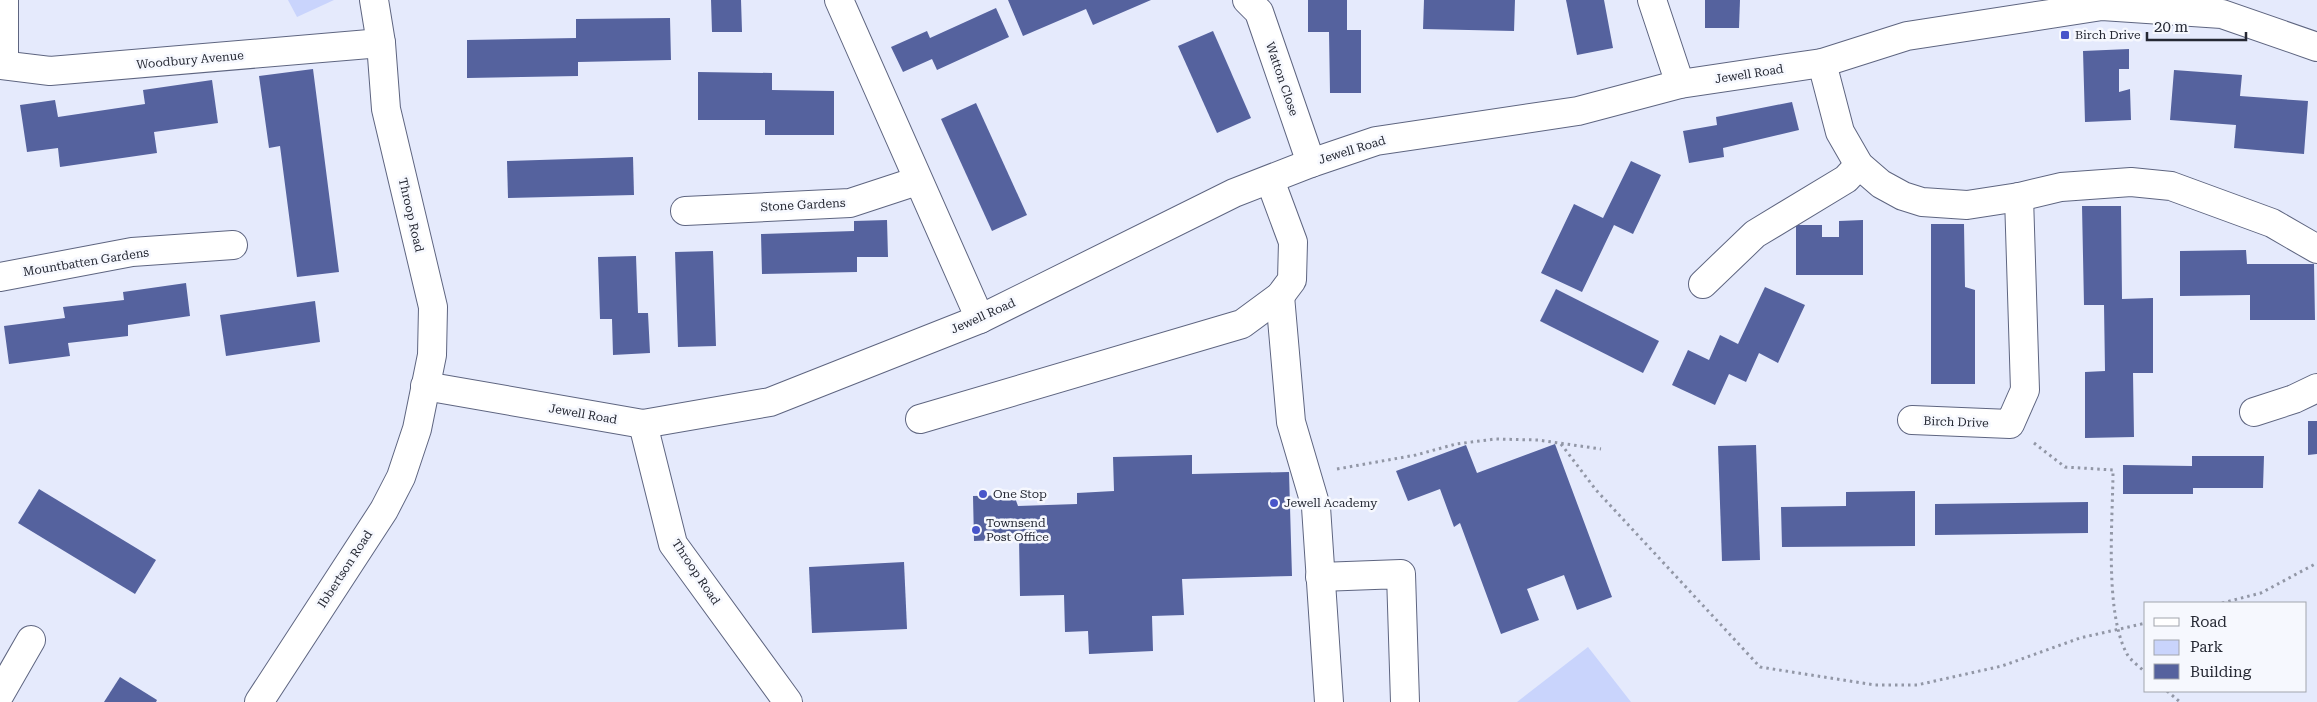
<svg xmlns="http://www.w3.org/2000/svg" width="2317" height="702" viewBox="0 0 2317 702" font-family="'Roboto Serif',serif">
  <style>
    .green { fill: #c9d4fc }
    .building { fill: #55629e }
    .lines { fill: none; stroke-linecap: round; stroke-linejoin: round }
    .minor-casing { stroke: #5e6580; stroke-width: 30 }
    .path { stroke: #9297a6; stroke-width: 3; stroke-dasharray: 2.5 4; stroke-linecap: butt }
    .minor { stroke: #fff; stroke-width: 28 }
    .poi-dot { fill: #4855ca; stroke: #f6f8fe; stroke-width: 2 }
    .labels { text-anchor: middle; stroke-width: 5; stroke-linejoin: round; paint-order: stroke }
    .poi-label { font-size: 12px; fill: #252833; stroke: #f6f8fe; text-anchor: start }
    .street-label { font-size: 12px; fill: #252833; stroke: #f6f8fe }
  </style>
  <rect width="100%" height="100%" fill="#e5eafc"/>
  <g class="green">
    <path d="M288,0h46l-37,17z"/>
    <path d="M1588,647l43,55h-114z"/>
  </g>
  <g class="building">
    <path d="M711,0h30l1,32h-30z"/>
    <path d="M1008,0h143l-58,25 -7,-16 -63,27z"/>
    <path d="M1308,0h39v30h14v63h-31l-1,-61h-21z"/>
    <path d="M1424,0h91l-1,31 -91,-2z"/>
    <path d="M1566,0h38l9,48 -36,7z"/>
    <path d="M1705,0h35l-1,28h-34z"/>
    <path d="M996,8l13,29 -72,33 -5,-11 -29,13 -12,-25 36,-16 3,7z"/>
    <path d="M670,18l1,42 -93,2v14l-111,2v-38l109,-2v-19z"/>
    <path d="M1213,31l38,87 -34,15 -39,-87z"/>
    <path d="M2129,49v20h-10v23l11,-3 1,31 -46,2 -2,-71z"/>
    <path d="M313,69l26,203 -42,5 -17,-131 -11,2 -10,-72z"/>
    <path d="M2174,70l68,5 -2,21 68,5 -4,53 -70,-6 2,-23 -66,-5z"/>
    <path d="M698,72l74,1v17l62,1v44h-69v-15h-67z"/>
    <path d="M212,80l6,43 -64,9 3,21 -97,14 -2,-19 -31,4 -7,-47 35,-5 3,17 87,-13 -2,-14z"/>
    <path d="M1792,102l7,28 -76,18 1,9 -35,6 -6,-32 34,-6 -1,-8z"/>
    <path d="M976,103l51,112 -35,16 -51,-112z"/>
    <path d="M633,157l1,38 -126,3 -1,-37z"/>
    <path d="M1631,161l30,14 -28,59 -19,-9 -32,67 -41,-19 33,-69 29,14z"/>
    <path d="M2082,206h39l1,93 31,-1v75h-20l1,64 -49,1v-66l20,-1 -1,-66h-20z"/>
    <path d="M887,220l1,37h-31v15l-95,2 -1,-40 93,-3v-10z"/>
    <path d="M1863,220v55h-67v-50h26v12h17v-16z"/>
    <path d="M1931,224h33l1,63 10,3v94h-44z"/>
    <path d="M2246,250l1,14h67l1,56h-65v-25l-70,1v-45z"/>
    <path d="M713,251l3,95 -38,1 -3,-95z"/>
    <path d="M636,256l2,57h10l2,40 -37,2 -1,-36h-12l-2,-62z"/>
    <path d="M186,283l4,33 -62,9v11l-60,7 2,13 -61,8 -5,-38 61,-8 -2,-11 61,-7 -1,-8z"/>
    <path d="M1765,287l40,18 -27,58 -19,-10 -13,29 -17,-8 -14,31 -43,-20 16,-35 21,10 11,-25 18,9z"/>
    <path d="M1556,289l103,52 -16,32 -103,-52z"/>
    <path d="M315,301l5,41 -94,14 -6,-41z"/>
    <path d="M2308,421h9v33l-9,1z"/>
    <path d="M1555,444l57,153 -35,13 -13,-35 -37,14 12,31 -38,14 -41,-111 -6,4 -14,-38 -32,12 -12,-30 70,-26 11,28z"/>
    <path d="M1756,445l4,115 -38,1 -4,-115z"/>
    <path d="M1192,455v19l97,-2 3,104 -110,3 2,36 -32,1 1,35 -64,3 -1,-23 -23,1 -1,-37 -44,1 -1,-57 -45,2 -1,-45 41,-1 4,11 59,-2v-11l37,-2 -1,-34z"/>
    <path d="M2192,456h72l-1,32h-70v6h-70v-29l69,1z"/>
    <path d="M39,489l117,71 -21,34 -117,-71z"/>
    <path d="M1915,491v55l-133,1 -1,-40 65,-1v-14z"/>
    <path d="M2088,502v31l-153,2v-31z"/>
    <path d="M904,562l3,67 -95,4 -3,-66z"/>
    <path d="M120,677l37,23 -1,2h-52z"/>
  </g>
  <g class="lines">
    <defs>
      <g id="minor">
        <path d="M839,0l141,319"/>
        <path d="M1247,0l12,12 52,151"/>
        <path d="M1652,0l28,84"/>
        <path d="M1822,63l18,69 19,33 22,19 22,12 19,6 45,3 52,-8 42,-10 70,-5 40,4 101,37 45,26"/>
        <path d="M0,65l50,6 331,-28"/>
        <path d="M4,65v-65"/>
        <path d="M685,211l165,-8 67,-22"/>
        <path d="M0,277l132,-25 101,-7"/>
        <path d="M1703,284l52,-50 91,-55 13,-14"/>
        <path d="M1280,296l11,126 25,85 13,195"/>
        <path d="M425,386l218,38 127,-22 210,-83 254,-126 77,-30 65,-22 202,-30 102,-27 142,-21 85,-27 195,-30 120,8 95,33"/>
        <path d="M2254,412l40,-13 23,-11"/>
        <path d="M920,419l322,-95 38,-28 12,-16 1,-38 -23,-62"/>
        <path d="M1912,420l98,4 15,-34 -6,-193"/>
        <path d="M643,424l30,120 115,158"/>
        <path d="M1320,577l81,-3 4,128"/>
        <path d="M0,694l31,-54"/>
        <path d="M259,702l125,-192 17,-33 16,-48 15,-74 1,-48 -47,-198 -5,-66 -7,-43"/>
      </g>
    </defs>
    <use href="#minor" class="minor-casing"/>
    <g class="path">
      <path d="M2034,443l31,24 48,3c0,48 -9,142 14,184 4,7 13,13 19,19"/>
      <path d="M1561,444l35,46 164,177 115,18h42l85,-19 78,-28 66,-15"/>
      <path d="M1337,469l79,-14 40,-11 39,-5 43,1 63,9"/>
      <path d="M2222,603l39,-10 56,-30"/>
      <path d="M2167,691l13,11"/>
    </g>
    <use href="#minor" class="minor"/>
  </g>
  <g class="poi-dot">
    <rect x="2060" y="30" width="10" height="10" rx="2.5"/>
    <circle cx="983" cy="494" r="5"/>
    <circle cx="1274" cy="503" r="5"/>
    <circle cx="976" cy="530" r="5"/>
  </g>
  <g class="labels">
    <g class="poi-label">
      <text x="2075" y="39">Birch Drive</text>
      <text x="993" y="498">One Stop</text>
      <text x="1284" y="507">Jewell Academy</text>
      <text x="986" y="527">Townsend<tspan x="986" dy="14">Post Office</tspan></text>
    </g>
    <g class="street-label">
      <text transform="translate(190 60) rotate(-5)" y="4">Woodbury Avenue</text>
      <text transform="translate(1749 74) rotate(-9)" y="4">Jewell Road</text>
      <text transform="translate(1282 79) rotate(71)" y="4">Watton Close</text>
      <text transform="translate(1352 150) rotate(-17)" y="4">Jewell Road</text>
      <text transform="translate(803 205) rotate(-3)" y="4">Stone Gardens</text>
      <text transform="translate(411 215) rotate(77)" y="4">Throop Road</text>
      <text transform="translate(86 262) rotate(-9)" y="4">Mountbatten Gardens</text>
      <text transform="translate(983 316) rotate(-24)" y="4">Jewell Road</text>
      <text transform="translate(583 414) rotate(10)" y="4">Jewell Road</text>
      <text transform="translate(1956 422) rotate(2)" y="4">Birch Drive</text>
      <text transform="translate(345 569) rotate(-57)" y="4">Ibbertson Road</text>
      <text transform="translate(696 572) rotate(56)" y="4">Throop Road</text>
    </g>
  </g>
  <rect x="2144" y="602" width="162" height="90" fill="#f6f8fe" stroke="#a2a5ad"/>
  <rect x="2154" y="618" width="25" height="8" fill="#ffffff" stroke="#a2a5ad"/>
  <text x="2190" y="627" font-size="15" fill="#252833">Road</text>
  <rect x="2154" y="640" width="25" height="15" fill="#c9d4fc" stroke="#a2a5ad"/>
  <text x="2190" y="652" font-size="15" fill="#252833">Park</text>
  <rect x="2154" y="664" width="25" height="15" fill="#55629e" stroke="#a2a5ad"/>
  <text x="2190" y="677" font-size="15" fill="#252833">Building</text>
  <path d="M2147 32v8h99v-8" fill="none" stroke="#252833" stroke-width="2.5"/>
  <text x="2154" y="32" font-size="15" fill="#252833" stroke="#f6f8fe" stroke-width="4" paint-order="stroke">20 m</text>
</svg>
